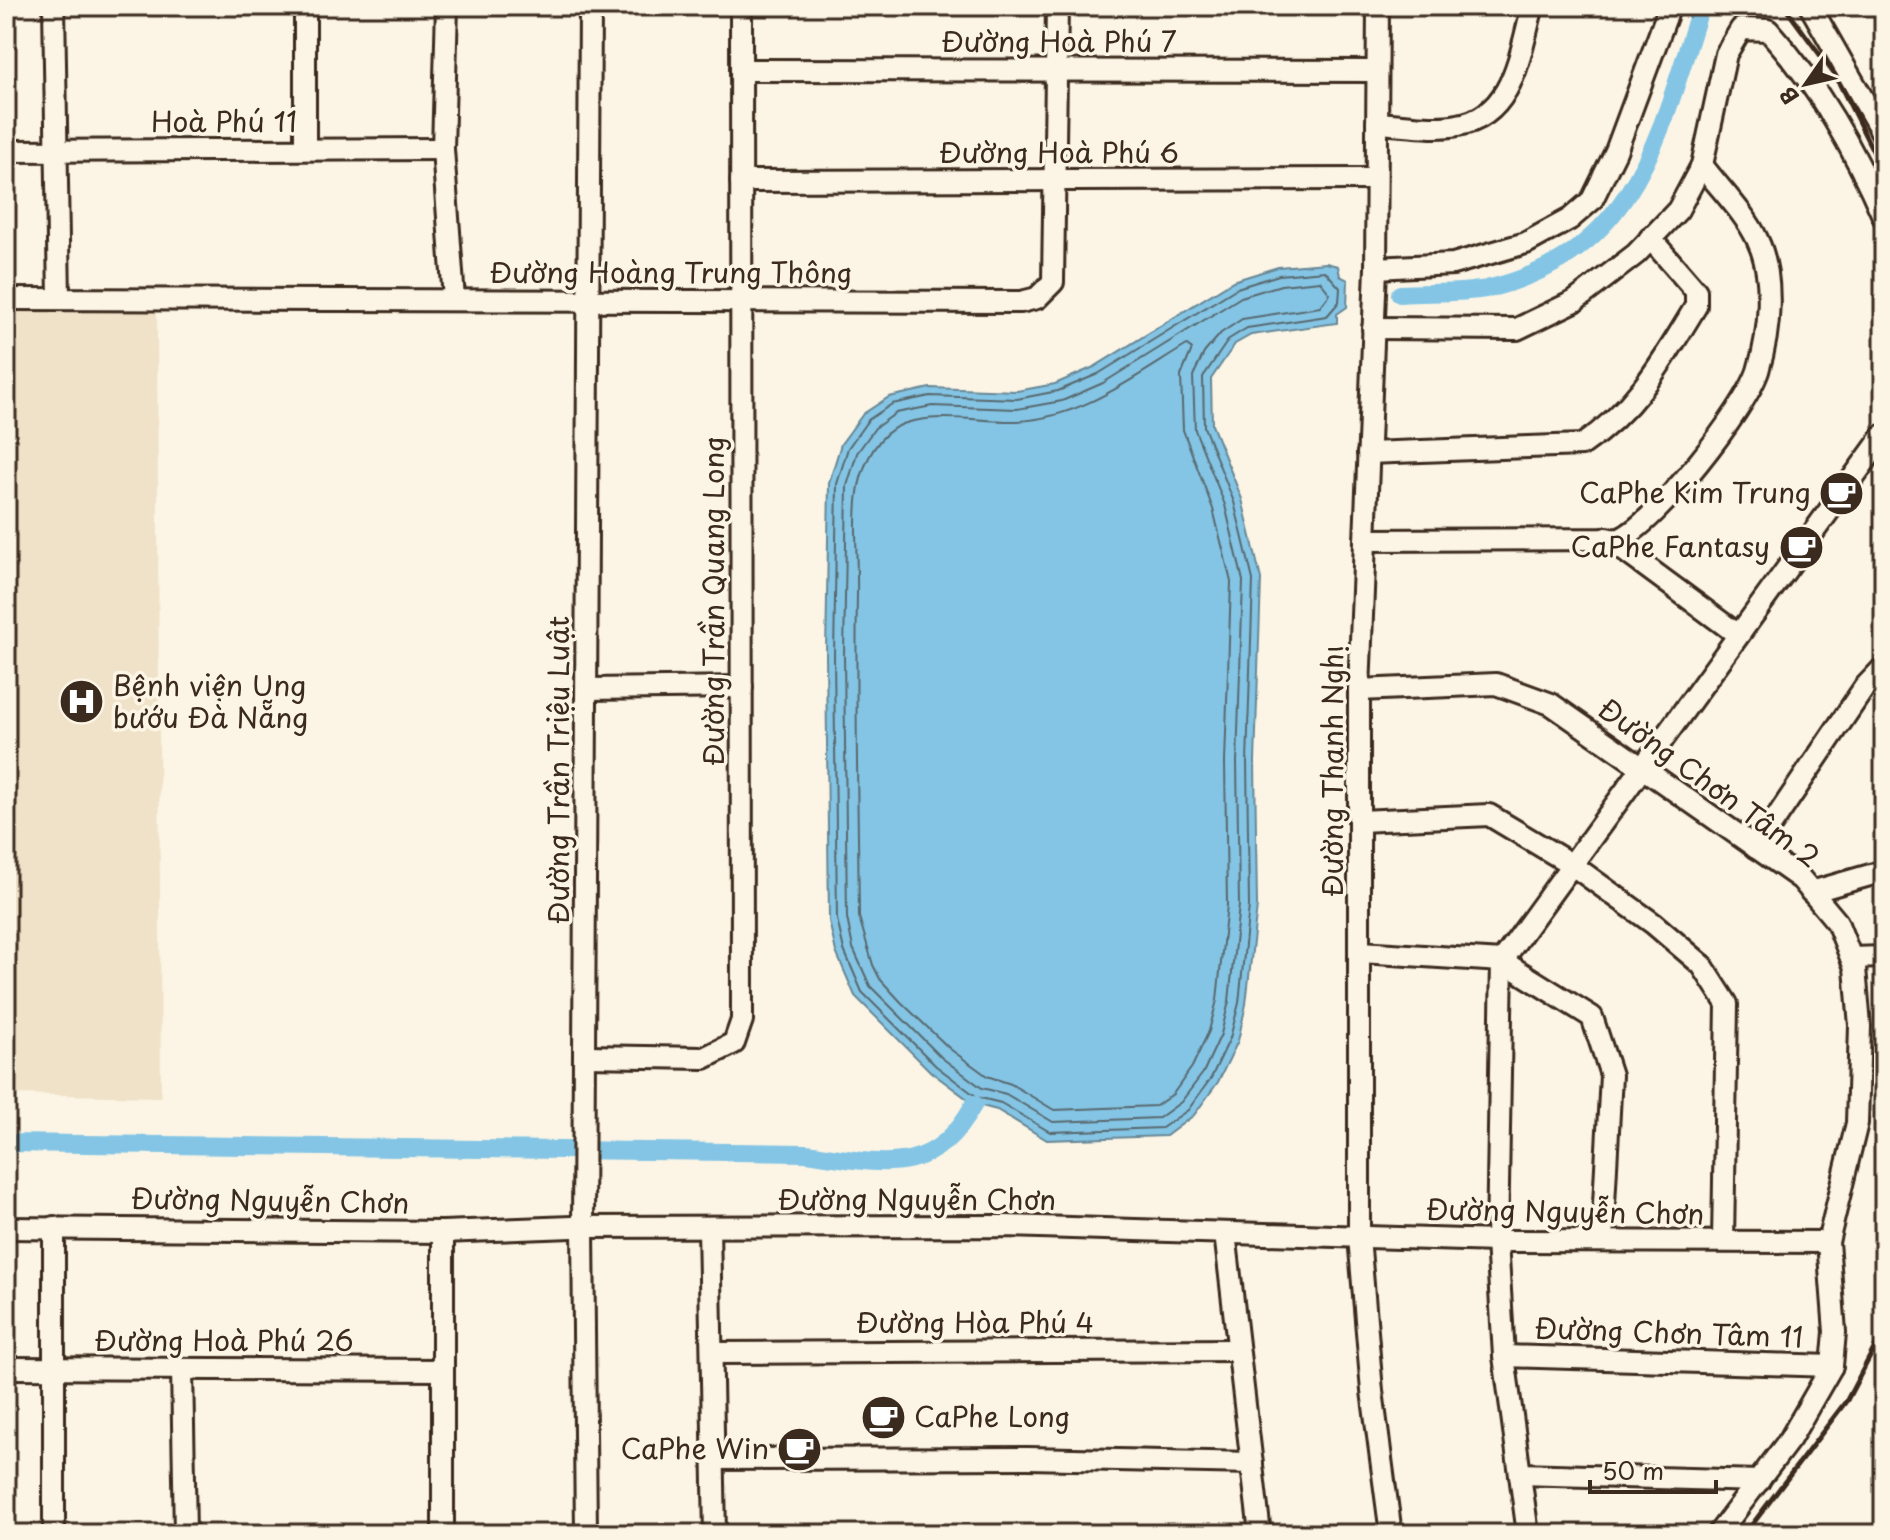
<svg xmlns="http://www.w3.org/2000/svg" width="1890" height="1540" viewBox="0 0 1890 1540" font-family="'Playpen Sans',sans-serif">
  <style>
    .built { fill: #f0e2c9 }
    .water { fill: #84c5e5; stroke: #678795; stroke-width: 2 }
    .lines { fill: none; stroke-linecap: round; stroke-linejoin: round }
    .shore { stroke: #58686e; stroke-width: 2 }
    .canal { stroke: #84c5e5; stroke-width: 18 }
    .minor-casing { stroke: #3b2a1e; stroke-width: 26 }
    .minor { stroke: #fcf5e5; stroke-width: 20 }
    .rail { stroke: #3b2a1e; stroke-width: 5 }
    .labels { text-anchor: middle; stroke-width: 7; stroke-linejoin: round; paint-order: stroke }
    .street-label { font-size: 28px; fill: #3b2a1e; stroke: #fcf5e5 }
    .poi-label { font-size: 28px; fill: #3b2a1e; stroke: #fcf5e5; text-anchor: end }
  </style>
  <rect width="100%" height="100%" fill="#fcf5e5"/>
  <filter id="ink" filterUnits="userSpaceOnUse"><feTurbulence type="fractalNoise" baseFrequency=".0125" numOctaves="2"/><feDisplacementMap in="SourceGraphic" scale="16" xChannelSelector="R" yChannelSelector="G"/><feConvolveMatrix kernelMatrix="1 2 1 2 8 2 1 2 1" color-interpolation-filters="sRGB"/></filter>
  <g filter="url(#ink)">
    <path class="built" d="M157,310l4,787 -155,-3v-783z"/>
    <path class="water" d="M1326,263l12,3 2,10 8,4 -1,27 -10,7v9l-86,12 -16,9 -24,35 1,46 30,74 19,80 -6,183 2,144 -11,98 -8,37 -20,41 -24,33 -28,21 -119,4 -50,-30 -23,-6 -43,-32 -76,-76 -19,-44 -7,-31 -3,-267 3,-171 12,-39 22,-30 26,-17 41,-9 87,3 38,-7 39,-17 139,-86 45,-14z"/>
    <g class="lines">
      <g class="shore">
        <path d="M1325,271l15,17 -1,14 -12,14 -80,12 -18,11 -26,38 1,50 30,75 19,78 -6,182 2,144 -10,97 -9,35 -19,40 -23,32 -26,18 -112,4 -49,-29 -24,-6 -41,-31 -74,-74 -18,-42 -7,-31 -3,-264 3,-171 11,-36 20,-28 24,-16 38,-8 87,3 41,-8 40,-17 139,-86 42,-13z"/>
        <path d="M1320,281l10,13 -10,13 -78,12 -21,14 -17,20 -11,23 2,54 30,75 18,76 -6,181 2,143 -10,96 -8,33 -18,39 -22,29 -22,16 -106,4 -47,-28 -24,-6 -40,-30 -72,-72 -17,-38 -6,-30 -3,-263 3,-169 10,-33 18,-25 21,-15 36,-7 85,3 45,-8 41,-18 138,-86 40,-12z"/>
        <path d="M1187,345l5,4 -11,27 2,54 30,79 18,73 -6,180 2,143 -10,95 -8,31 -17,36 -19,27 -17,12 -102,4 -43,-26 -24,-8 -37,-27 -49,-47 -21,-23 -7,-14 -14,-48c-1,-107 -4,-215 -2,-322 1,-34 -4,-75 2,-109 5,-24 19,-53 44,-62 37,-12 76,-2 114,-3 65,-3 117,-44 170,-76z"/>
      </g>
      <g class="canal">
        <path d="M1400,294c28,-2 59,0 86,-5 151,-34 174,-156 215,-283"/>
        <path d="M6,1143l800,10c73,10 126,28 168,-49"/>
      </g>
      <defs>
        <g id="minor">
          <path d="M54,6l5,293"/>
          <path d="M447,6l-4,143 11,151"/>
          <path d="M1378,6l-2,262 -17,422v547l13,154 19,143"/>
          <path d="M1810,6l74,130"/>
          <path d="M741,70l636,1"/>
          <path d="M1377,123c26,1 56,7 81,2 57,-9 62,-75 75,-119"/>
          <path d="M305,149v-143"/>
          <path d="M6,151l437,-2"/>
          <path d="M741,181l635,-2"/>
          <path d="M1376,268l77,-4 73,-21 44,-24 22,-19 24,-49 54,-145"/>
          <path d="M6,299l1015,3 16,-4 16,-16 4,-276"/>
          <path d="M1373,328l144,1 58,-28 61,-47 42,-44 24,-45 24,-111 15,-25 27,1c52,58 85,117 116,188"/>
          <path d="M1368,453l214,-8c55,-37 80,-83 114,-139v-15l-46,-53"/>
          <path d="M1607,538l130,96"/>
          <path d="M1365,540l255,-1c37,-17 125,-129 138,-168 12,-39 17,-95 -1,-132 -12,-26 -38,-51 -55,-74"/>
          <path d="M588,689l154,-2"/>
          <path d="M1359,690l137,-6 55,20 250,175 36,43 18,46 5,58 -3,97 -29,119 7,90 -3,34 -42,73 -72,95"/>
          <path d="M1360,821l129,-6 82,49 83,60 48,41 25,39 -4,237"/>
          <path d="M1756,848l108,-160 20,-21"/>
          <path d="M1811,892l73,-21"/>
          <path d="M1361,952l141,9 90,56 19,58 -9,166"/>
          <path d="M1851,958l33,-1"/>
          <path d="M1502,961l382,-526"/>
          <path d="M1502,961l-5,280 7,115 24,178"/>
          <path d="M586,1056l118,2 30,-15 8,-23 -1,-1014"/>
          <path d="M709,1227l6,307"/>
          <path d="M6,1228l437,4 129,-5 434,-1 491,15 331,1"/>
          <path d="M443,1232v302"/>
          <path d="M1225,1233l35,301"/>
          <path d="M712,1353l526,-3"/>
          <path d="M1504,1356l328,10"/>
          <path d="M6,1368l437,2"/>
          <path d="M182,1369l3,165"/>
          <path d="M714,1459l314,-1 224,5"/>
          <path d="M1520,1474l239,7"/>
          <path d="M54,1534v-307"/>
          <path d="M586,1534l-3,-306 7,-1222"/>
        </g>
      </defs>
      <use href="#minor" class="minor-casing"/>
      <use href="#minor" class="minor"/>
      <g class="rail">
        <path d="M1784,6l51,69 49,98"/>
        <path d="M1745,1534l102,-134 37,-70"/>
      </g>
    </g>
  </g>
  <defs>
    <symbol id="cafe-disc" viewBox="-11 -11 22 22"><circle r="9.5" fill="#3b2a1e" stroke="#fcf5e5"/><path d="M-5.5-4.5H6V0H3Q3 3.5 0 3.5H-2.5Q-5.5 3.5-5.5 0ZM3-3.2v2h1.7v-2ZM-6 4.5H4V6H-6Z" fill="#fff"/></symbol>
    <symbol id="hospital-disc" viewBox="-11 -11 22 22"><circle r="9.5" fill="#3b2a1e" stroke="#fcf5e5"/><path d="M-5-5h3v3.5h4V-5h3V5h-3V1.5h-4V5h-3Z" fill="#fff"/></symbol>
  </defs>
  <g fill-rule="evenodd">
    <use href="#cafe-disc" x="1816" y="468" width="51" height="51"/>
    <use href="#cafe-disc" x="1776" y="522" width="51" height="51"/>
    <use href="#hospital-disc" x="56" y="676" width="51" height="51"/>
    <use href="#cafe-disc" x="858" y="1392" width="51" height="51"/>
    <use href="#cafe-disc" x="774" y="1424" width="51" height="51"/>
  </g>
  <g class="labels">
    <g class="street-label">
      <text x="1059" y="52">Đường Hoà Phú 7</text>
      <text x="224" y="132">Hoà Phú 11</text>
      <text x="1059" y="163">Đường Hoà Phú 6</text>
      <text x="671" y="283">Đường Hoàng Trung Thông</text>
      <text transform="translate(714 601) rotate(-90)" y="10">Đường Trần Quang Long</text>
      <text transform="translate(559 770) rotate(-90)" y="10">Đường Trần Triệu Luật</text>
      <text transform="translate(1333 771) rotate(-90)" y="10">Đường Thanh Nghị</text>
      <text transform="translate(1709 783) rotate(36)" y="10">Đường Chơn Tâm 2</text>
      <text x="917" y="1210">Đường Nguyễn Chơn</text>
      <text transform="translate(270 1201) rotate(1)" y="10">Đường Nguyễn Chơn</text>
      <text transform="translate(1565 1212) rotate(1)" y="10">Đường Nguyễn Chơn</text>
      <text x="975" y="1333">Đường Hòa Phú 4</text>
      <text transform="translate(1669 1333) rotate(2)" y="10">Đường Chơn Tâm 11</text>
      <text x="224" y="1351">Đường Hoà Phú 26</text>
    </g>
    <g class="poi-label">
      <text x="1811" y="503">CaPhe Kim Trung</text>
      <text x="1770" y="557">CaPhe Fantasy</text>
      <text x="113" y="696" text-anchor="start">Bệnh viện Ung<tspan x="113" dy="32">bướu Đà Nẵng</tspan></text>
      <text x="914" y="1427" text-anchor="start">CaPhe Long</text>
      <text x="769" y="1459">CaPhe Win</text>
    </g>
  </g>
  <rect width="1890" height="1540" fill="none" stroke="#fcf5e5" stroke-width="32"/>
  <rect x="16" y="16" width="1858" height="1508" fill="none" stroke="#3b2a1e" stroke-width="3" filter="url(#ink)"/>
  <g transform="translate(1806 84) rotate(236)" stroke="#fcf5e5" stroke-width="6" paint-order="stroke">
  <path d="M0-6L14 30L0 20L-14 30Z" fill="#3b2a1e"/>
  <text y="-12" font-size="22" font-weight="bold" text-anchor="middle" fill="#3b2a1e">B</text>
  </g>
  <path d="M1590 1480v12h126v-12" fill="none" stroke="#3b2a1e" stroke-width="4"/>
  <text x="1602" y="1480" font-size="24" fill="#3b2a1e" stroke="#fcf5e5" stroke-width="6" paint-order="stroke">50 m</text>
</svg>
